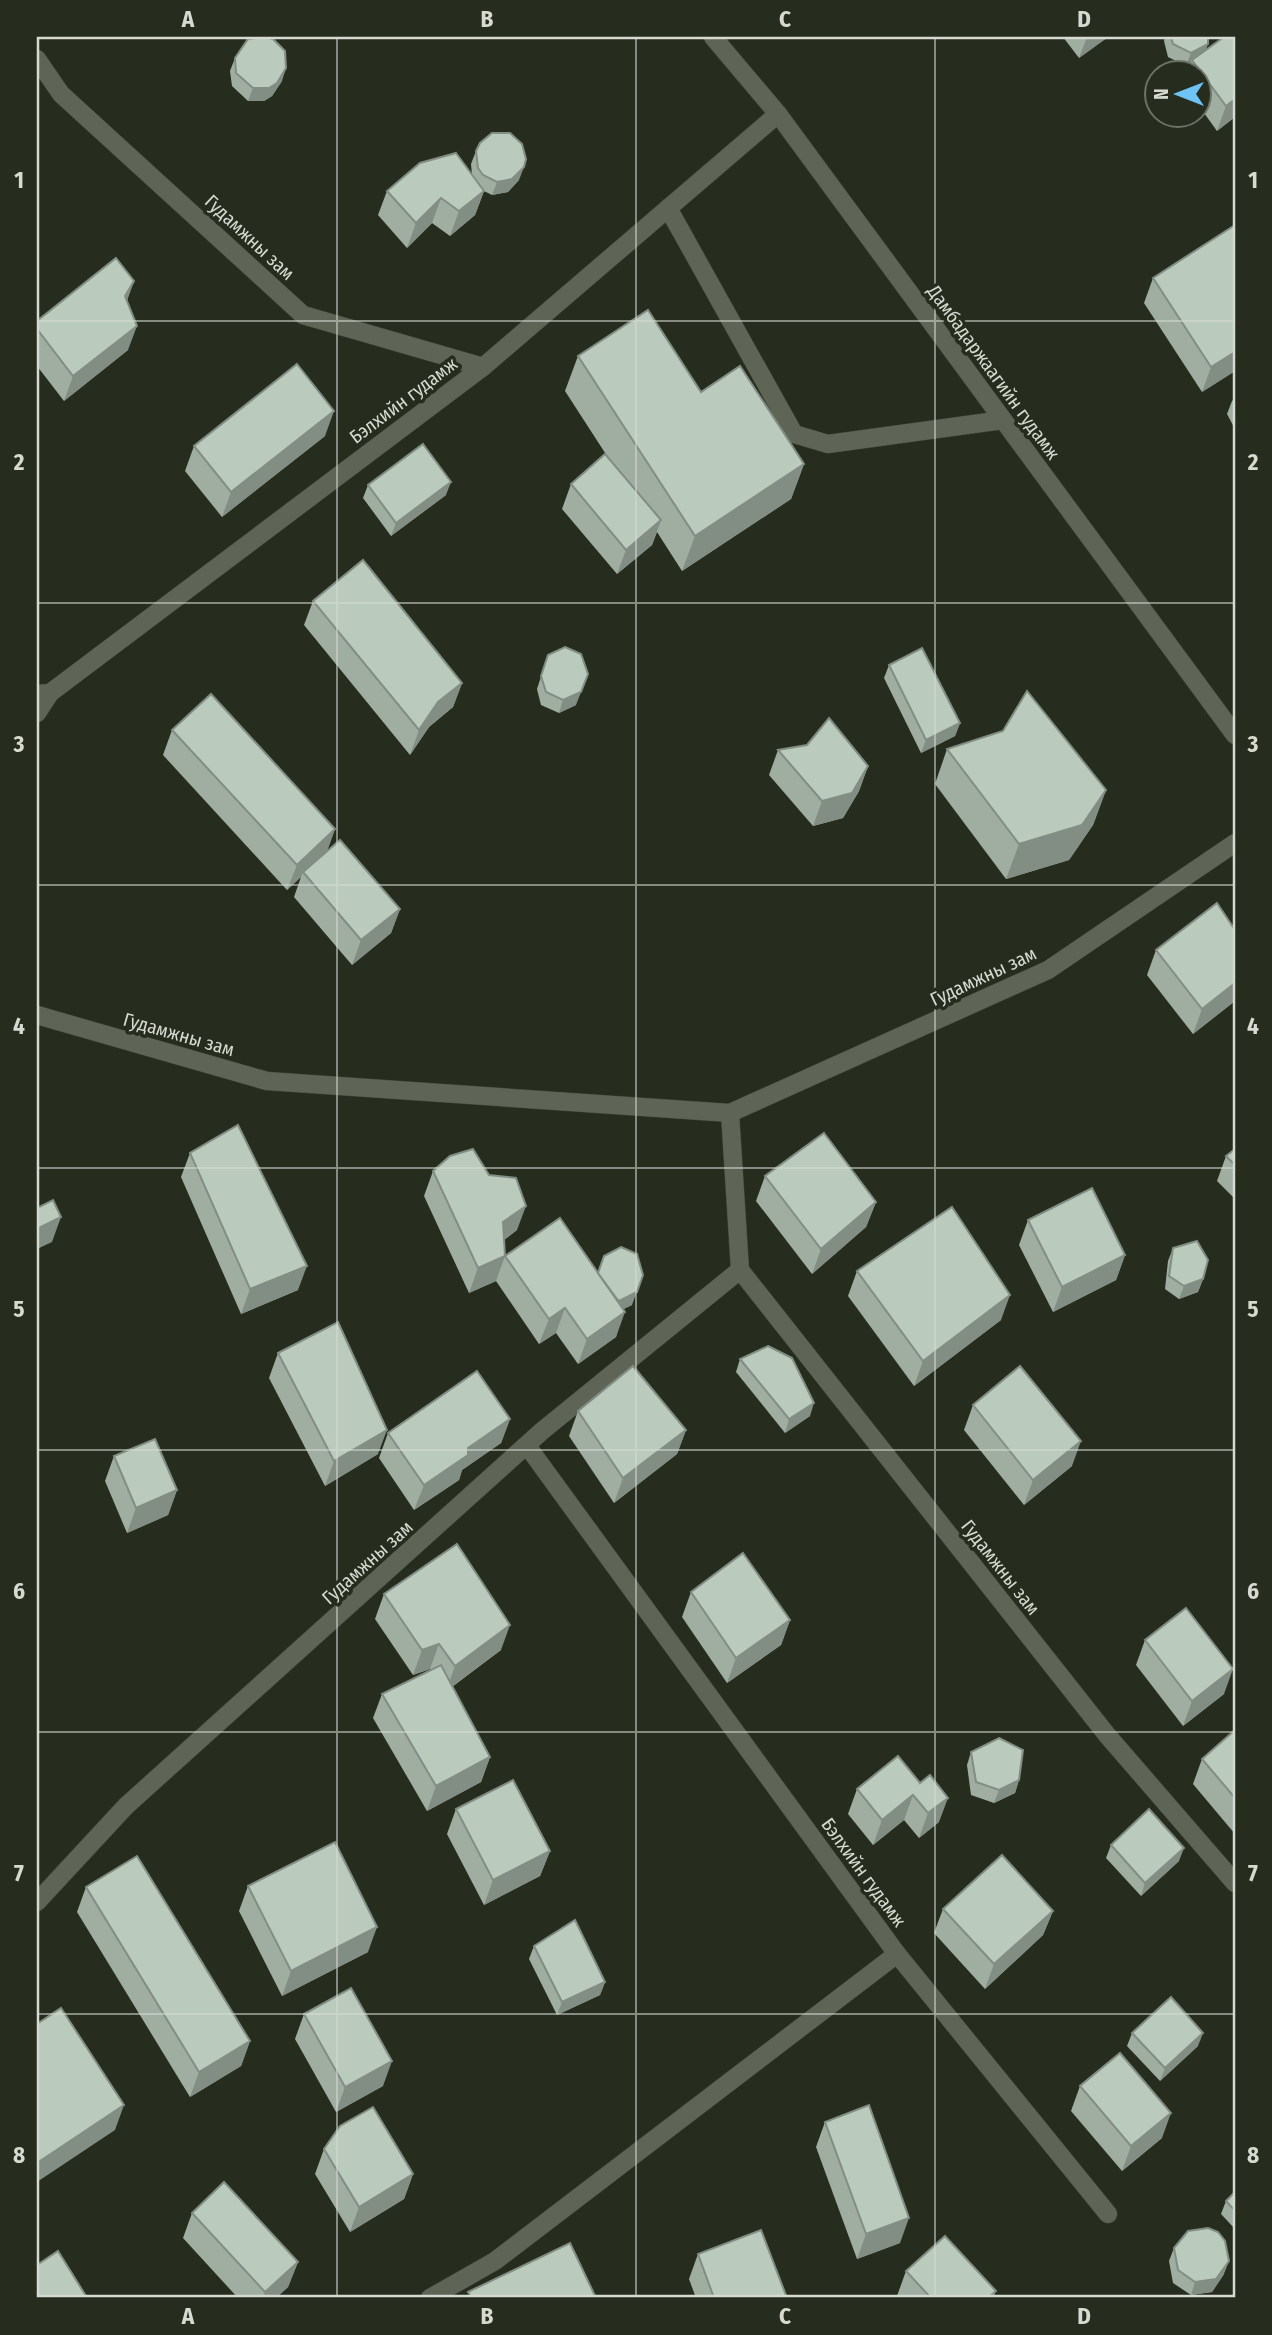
<svg xmlns="http://www.w3.org/2000/svg" width="1272" height="2335" viewBox="0 0 1272 2335" font-family="'Fira Sans Condensed',sans-serif">
  <style>
    .lines { fill: none; stroke-linecap: round; stroke-linejoin: round }
    .service-casing { stroke: #43483c; stroke-width: 19 }
    .minor-casing { stroke: #43483c; stroke-width: 19 }
    .secondary-casing { stroke: #43483c; stroke-width: 19 }
    .service { stroke: #5e6556; stroke-width: 18 }
    .minor { stroke: #5e6556; stroke-width: 18 }
    .secondary { stroke: #5e6556; stroke-width: 18 }
    .wall { fill: #a0aea2 }
    .shaded-wall { fill: #828d84 }
    .building { fill: #bacabc; stroke: #828d84; stroke-width: 2 }
    .grid { fill: none; stroke: #d6dad1; stroke-width: 2; stroke-opacity: 0.55 }
    .labels { text-anchor: middle; stroke-width: 7; stroke-linejoin: round; paint-order: stroke }
    .street-label { font-size: 19px; fill: #d6dad1; stroke: #262d1f }
    .neatline { fill: none; stroke: #d6dad1; stroke-width: 2.5 }
    .grid-label { font-size: 23px; text-anchor: middle; font-weight: bold; fill: #d6dad1 }
  </style>
  <rect width="100%" height="100%" fill="#262d1f"/>
  <g class="lines">
    <defs>
      <path id="service" d="M668,208l126,226 34,10 175,-24"/>
      <g id="minor">
        <path d="M37,59l24,35 242,221 180,52"/>
        <path d="M37,694l13,-1 433,-326 295,-253"/>
        <path d="M37,713l13,-20"/>
        <path d="M37,1015l230,66 463,32"/>
        <path d="M740,1270l367,465 128,148"/>
        <path d="M37,1902l89,-96 416,-375 198,-161 -10,-157 318,-143 187,-127"/>
        <path d="M897,1954l211,260"/>
        <path d="M430,2298l65,-37 402,-307 -369,-507"/>
      </g>
      <path id="secondary" d="M713,37l65,77 457,621"/>
    </defs>
    <use href="#service" class="service-casing"/>
    <use href="#minor" class="minor-casing"/>
    <use href="#secondary" class="secondary-casing"/>
    <use href="#service" class="service"/>
    <use href="#minor" class="minor"/>
    <use href="#secondary" class="secondary"/>
  </g>
  <g class="wall">
    <path d="M1063,37h45l-29,21z"/>
    <path d="M1165,37h43l-2,13 29,-12v79l-18,14 -18,-25v-32h-12l4,-11 -5,3 -18,-9 -4,-16z"/>
    <path d="M235,58l47,23 -10,15 -8,5h-16l-16,-15 -2,-15z"/>
    <path d="M476,151l43,29 -11,12 -16,3 -8,-4 -9,24 -25,21 -18,-13 -25,25 -29,-33 9,-24 85,-16 -1,-11z"/>
    <path d="M1235,225v146l-33,21 -58,-89 9,-25z"/>
    <path d="M134,281l-7,19 1,50 -64,51 -27,-35v-45z"/>
    <path d="M578,356l123,36 103,72 -13,35 -109,72 -25,-39 -5,13 -35,29 -55,-65 9,-25 38,-25 -44,-68z"/>
    <path d="M1235,399v30l-8,-15 5,-13z"/>
    <path d="M325,436l-103,81 -37,-46 9,-25z"/>
    <path d="M368,485l78,10 -55,41 -28,-38z"/>
    <path d="M313,601l149,82 -9,24 -24,20 -19,28 -106,-130z"/>
    <path d="M548,655l28,50 -17,8 -18,-8 -4,-16z"/>
    <path d="M889,665l71,58 -5,13 -34,17 -37,-75z"/>
    <path d="M172,730l163,99 -8,22 73,58 -9,24 -39,32 -58,-68 7,-20 -14,13 -124,-135z"/>
    <path d="M947,749l159,41 -13,35 -24,35 -63,19 -71,-95z"/>
    <path d="M778,750l90,16 -9,25 -16,27 -30,8 -44,-51z"/>
    <path d="M1235,930v71l-42,33 -46,-59 9,-25z"/>
    <path d="M1235,1149v50l-18,-18 9,-25z"/>
    <path d="M190,1153l108,137 -57,24 -60,-137z"/>
    <path d="M433,1171l56,4 28,55 -13,10 1,16 93,16 34,33 -9,4 -7,28 -38,27 -22,-31 -17,11 -43,-63 -27,12 -45,-97z"/>
    <path d="M765,1176l111,26 -10,25 -54,47 -56,-73z"/>
    <path d="M1028,1220l97,35 -9,25 -63,32 -34,-67z"/>
    <path d="M1173,1248l30,31 -5,13 -19,7 -14,-10 3,-28z"/>
    <path d="M857,1271l144,49 -87,66 -66,-90z"/>
    <path d="M278,1353l100,101 -53,32 -56,-108z"/>
    <path d="M740,1359l70,57 -25,17 -49,-61z"/>
    <path d="M973,1405l99,61 -48,39 -60,-75z"/>
    <path d="M578,1411l108,19 -9,24 -63,49 -45,-67z"/>
    <path d="M510,1419l-9,24 -39,27 -3,10 -45,30 -35,-52 9,-25z"/>
    <path d="M114,1456l63,34 -9,25 -41,18 -22,-52z"/>
    <path d="M691,1592l99,28 -9,25 -54,38 -45,-66z"/>
    <path d="M384,1594l117,56 -49,37 38,70 -9,25 -54,29 -54,-93 9,-24 49,-24 -1,-1 -17,6 -38,-56z"/>
    <path d="M1145,1640l79,54 -41,32 -47,-61z"/>
    <path d="M1235,1730v104l-42,-50 9,-25z"/>
    <path d="M971,1752l48,28 -4,13 -21,10 -23,-8 -4,-30z"/>
    <path d="M920,1783l19,39 -20,16 -15,-18 -31,25 -25,-31 9,-25z"/>
    <path d="M456,1809l94,42 -10,25 -56,29 -37,-71z"/>
    <path d="M1111,1845l68,16 -38,35 -35,-38z"/>
    <path d="M248,1886l120,66 -86,44 -43,-85z"/>
    <path d="M86,1887l164,154 -9,25 -51,31 -113,-185z"/>
    <path d="M943,1909l110,2 -10,24 -58,54 -51,-56z"/>
    <path d="M534,1946l71,36 -5,13 -43,20 -28,-56z"/>
    <path d="M304,2014l79,72 -47,26 -41,-73z"/>
    <path d="M1132,2033l66,13 -38,35 -33,-35z"/>
    <path d="M1080,2086l82,52 -40,33 -51,-60z"/>
    <path d="M825,2122l75,121 -43,16 -41,-112z"/>
    <path d="M324,2149l89,25 -9,25 -54,33 -35,-58z"/>
    <path d="M1235,2192v37l-14,-15 5,-13z"/>
    <path d="M192,2213l106,49 -10,25 -12,11h-38l-55,-60z"/>
    <path d="M1174,2248l50,26 -12,18 -21,3 -18,-12 -4,-22z"/>
    <path d="M698,2254l89,44h-91l-7,-19z"/>
    <path d="M906,2271l90,20 -3,7h-94l-2,-2z"/>
  </g>
  <g class="shaded-wall">
    <path d="M1087,37h21l-29,21z"/>
    <path d="M1208,44l-5,13 -11,3 -1,3 -5,3 5,-13z"/>
    <path d="M286,68l-4,13 -10,15 -8,5h-16l5,-13z"/>
    <path d="M1235,99v18l-18,14 9,-25z"/>
    <path d="M524,167l-5,13 -11,12 -16,3 5,-13z"/>
    <path d="M484,191l-9,24 -25,21 9,-25z"/>
    <path d="M441,198l-9,25 -25,25 9,-25z"/>
    <path d="M134,281l-9,25v-10z"/>
    <path d="M137,326l-9,24 -64,51 9,-25z"/>
    <path d="M1235,352v19l-33,21 9,-25z"/>
    <path d="M334,411l-9,25 -103,81 9,-25z"/>
    <path d="M804,464l-13,35 -109,72 13,-35z"/>
    <path d="M451,482l-5,13 -55,41 5,-13z"/>
    <path d="M661,520l-9,25 -35,29 9,-24z"/>
    <path d="M588,674l-12,31 -17,8 4,-13z"/>
    <path d="M462,683l-9,24 -24,20 -19,28 9,-25 19,-28z"/>
    <path d="M960,723l-5,13 -34,17 5,-13z"/>
    <path d="M868,766l-9,25 -16,27 -30,8 9,-25z"/>
    <path d="M1106,790l-13,35 -24,35 -63,19 13,-35z"/>
    <path d="M335,829l-9,25 -23,18 -2,5 -14,13 10,-25z"/>
    <path d="M400,909l-9,24 -39,32 9,-25z"/>
    <path d="M1235,983v18l-42,33 9,-25z"/>
    <path d="M876,1202l-10,25 -54,47 9,-25z"/>
    <path d="M526,1206l-9,24 -23,17 9,-25z"/>
    <path d="M61,1217l-9,25 -15,7v-20z"/>
    <path d="M1125,1255l-9,25 -63,32 9,-25z"/>
    <path d="M505,1256l-9,25 -27,12 9,-25z"/>
    <path d="M307,1266l-9,24 -57,24 9,-25z"/>
    <path d="M643,1275l-11,30 -18,9 5,-13z"/>
    <path d="M1203,1279l-5,13 -19,7 5,-13z"/>
    <path d="M1010,1295l-9,25 -87,66 9,-25z"/>
    <path d="M565,1308l-9,25 -17,11 10,-25z"/>
    <path d="M625,1312l-9,25 -38,27 9,-25z"/>
    <path d="M814,1403l-4,13 -25,17 4,-14z"/>
    <path d="M510,1419l-9,24 -39,27 -3,10 -45,30 10,-25 44,-37z"/>
    <path d="M387,1430l-9,24 -53,32 9,-25z"/>
    <path d="M686,1430l-9,24 -63,49 9,-25z"/>
    <path d="M1081,1441l-9,25 -48,39 9,-25z"/>
    <path d="M177,1490l-9,25 -41,18 9,-25z"/>
    <path d="M790,1620l-9,25 -54,38 9,-25z"/>
    <path d="M510,1625l-9,25 -55,41 9,-25z"/>
    <path d="M439,1644l-9,25 -17,6 9,-25z"/>
    <path d="M1233,1669l-9,25 -41,32 9,-25z"/>
    <path d="M490,1757l-9,25 -54,29 9,-25z"/>
    <path d="M1019,1780l-4,13 -21,10 5,-13z"/>
    <path d="M913,1795l-9,25 -31,25 9,-25z"/>
    <path d="M948,1798l-9,24 -20,16 9,-25z"/>
    <path d="M1184,1848l-5,13 -38,35 4,-13z"/>
    <path d="M550,1851l-10,25 -56,29 9,-25z"/>
    <path d="M1053,1911l-10,24 -58,54 9,-25z"/>
    <path d="M377,1927l-9,25 -86,44 9,-25z"/>
    <path d="M605,1982l-5,13 -43,20 5,-13z"/>
    <path d="M1203,2033l-5,13 -38,35 5,-13z"/>
    <path d="M250,2041l-9,25 -51,31 9,-25z"/>
    <path d="M392,2061l-9,25 -47,26 9,-25z"/>
    <path d="M124,2105l-9,25 -78,52v-19z"/>
    <path d="M1171,2113l-9,25 -40,33 9,-25z"/>
    <path d="M413,2174l-9,25 -54,33 9,-25z"/>
    <path d="M909,2218l-9,25 -43,16 9,-25z"/>
    <path d="M1229,2261l-5,13 -12,18 -21,3 4,-13z"/>
    <path d="M298,2262l-10,25 -12,11h-13l2,-6z"/>
  </g>
  <g class="building">
    <path d="M265,37l8,2 12,12 1,17 -9,15 -8,5h-16l-17,-15 -1,-15 13,-19z"/>
    <path d="M1171,37h37v7l-17,9 -18,-9z"/>
    <path d="M1224,37h10l1,1v61l-9,7 -34,-46z"/>
    <path d="M492,133h18l12,11 4,15 -2,8 -12,12 -15,3 -14,-7 -5,-7 -2,-17 4,-8z"/>
    <path d="M456,153l28,38 -25,20 -18,-13 -25,25 -29,-32 33,-28z"/>
    <path d="M1235,225v127l-24,15 -58,-89z"/>
    <path d="M116,258l18,23 -9,15 12,30 -64,50 -36,-47v-8z"/>
    <path d="M648,310l53,82 39,-26 64,98 -109,72 -117,-180z"/>
    <path d="M297,364l37,47 -103,81 -37,-46z"/>
    <path d="M423,444l28,38 -55,41 -28,-38z"/>
    <path d="M605,454l56,66 -35,30 -55,-66z"/>
    <path d="M363,560l99,123 -24,19 -19,28 -106,-129z"/>
    <path d="M565,647l16,7 7,20 -7,18 -18,8 -17,-8 -5,-16 7,-21z"/>
    <path d="M922,648l38,75 -34,17 -37,-75z"/>
    <path d="M1027,691l79,99 -24,35 -63,19 -72,-95 56,-18z"/>
    <path d="M211,694l124,135 -38,36 -125,-135z"/>
    <path d="M829,718l39,48 -16,27 -30,8 -44,-51 29,-5z"/>
    <path d="M340,840l60,69 -39,31 -58,-68z"/>
    <path d="M1217,903l18,27v53l-33,26 -46,-59z"/>
    <path d="M238,1125l69,141 -57,23 -60,-136z"/>
    <path d="M824,1133l52,69 -55,47 -56,-73z"/>
    <path d="M473,1149l16,26 27,3 10,28 -23,16 2,34 -27,12 -45,-97 17,-15z"/>
    <path d="M1235,1149v16l-9,-9z"/>
    <path d="M1092,1188l33,67 -63,32 -34,-67z"/>
    <path d="M53,1200l8,17 -24,12v-21z"/>
    <path d="M952,1207l58,88 -87,66 -66,-90z"/>
    <path d="M560,1218l65,94 -38,27 -22,-31 -16,11 -44,-63z"/>
    <path d="M1197,1241l11,19 -5,19 -19,7 -15,-10 4,-28z"/>
    <path d="M621,1247l16,7 6,21 -6,17 -18,9 -2,-2 -19,-26 6,-17z"/>
    <path d="M338,1322l49,108 -53,31 -56,-108z"/>
    <path d="M768,1346l24,12 22,45 -25,16 -49,-60z"/>
    <path d="M633,1366l53,64 -63,48 -45,-67z"/>
    <path d="M1020,1366l61,75 -48,39 -60,-75z"/>
    <path d="M477,1371l33,48 -42,29v7l-44,30 -36,-52z"/>
    <path d="M155,1439l22,51 -41,18 -22,-52z"/>
    <path d="M457,1544l53,81 -55,41 -16,-22 -17,6 -38,-56z"/>
    <path d="M743,1553l47,67 -54,38 -45,-66z"/>
    <path d="M1186,1608l47,61 -41,32 -47,-61z"/>
    <path d="M441,1665l49,92 -54,29 -54,-92z"/>
    <path d="M1235,1730v68l-33,-39z"/>
    <path d="M999,1738l24,12 -4,30 -20,10 -23,-8 -5,-30z"/>
    <path d="M898,1756l22,27 10,-8 18,23 -20,15 -15,-18 -31,25 -25,-31z"/>
    <path d="M513,1780l37,71 -57,29 -37,-71z"/>
    <path d="M1149,1809l35,39 -39,35 -34,-38z"/>
    <path d="M335,1842l42,85 -86,44 -43,-85z"/>
    <path d="M1002,1855l51,56 -59,53 -51,-55z"/>
    <path d="M137,1856l113,185 -51,31 -113,-185z"/>
    <path d="M575,1920l30,62 -43,20 -28,-56z"/>
    <path d="M351,1988l41,73 -47,26 -41,-73z"/>
    <path d="M1171,1997l32,36 -38,35 -33,-35z"/>
    <path d="M61,2008l63,97 -87,58v-139z"/>
    <path d="M1120,2053l51,60 -40,33 -51,-60z"/>
    <path d="M869,2105l40,113 -43,16 -41,-112z"/>
    <path d="M373,2107l40,67 -54,33 -35,-58 16,-23z"/>
    <path d="M224,2182l74,80 -33,30 -73,-79z"/>
    <path d="M1235,2192v19l-9,-10z"/>
    <path d="M1208,2228l10,4 7,9 4,20 -13,18 -21,3 -17,-12 -4,-22 14,-17z"/>
    <path d="M761,2230l26,68h-73l-16,-44z"/>
    <path d="M945,2236l51,55 -8,7h-57l-25,-27z"/>
    <path d="M570,2243l26,55h-124l-4,-6z"/>
    <path d="M58,2251l28,45 -4,2h-45v-33z"/>
  </g>
  <path class="grid" d="M337,37v2261M636,37v2261M935,37v2261M37,321h1198M37,603h1198M37,885h1198M37,1168h1198M37,1450h1198M37,1732h1198M37,2014h1198"/>
  <g class="labels">
    <g class="street-label">
      <text transform="translate(250 237) rotate(43)" y="7">Гудамжны зам</text>
      <text transform="translate(994 372) rotate(54)" y="7">Дамбадаржаагийн гудамж</text>
      <text transform="translate(403 400) rotate(-37)" y="7">Бэлхийн гудамж</text>
      <text transform="translate(983 976) rotate(-25)" y="7">Гудамжны зам</text>
      <text transform="translate(179 1034) rotate(16)" y="7">Гудамжны зам</text>
      <text transform="translate(367 1562) rotate(-42)" y="7">Гудамжны зам</text>
      <text transform="translate(1001 1567) rotate(52)" y="7">Гудамжны зам</text>
      <text transform="translate(864 1872) rotate(54)" y="7">Бэлхийн гудамж</text>
    </g>
  </g>
  <rect width="1272" height="2335" fill="none" stroke="#262d1f" stroke-width="77"/>
  <g transform="translate(1178 94) rotate(270)"><circle r="33" fill="#262d1f" stroke="#6c7266" stroke-width="2"/>
  <path d="M0-5L12 26L0 18L-12 26Z" fill="#6fc2f4"/>
  <text y="-10" font-size="19" font-weight="bold" text-anchor="middle" fill="#d6dad1">N</text>
  </g>
  <rect x="38" y="38" width="1196" height="2258" class="neatline"/>
  <g class="grid-label">
    <text x="188" y="27">A</text>
    <text x="487" y="27">B</text>
    <text x="785" y="27">C</text>
    <text x="1084" y="27">D</text>
    <text x="19" y="188">1</text>
    <text x="1253" y="188">1</text>
    <text x="19" y="470">2</text>
    <text x="1253" y="470">2</text>
    <text x="19" y="752">3</text>
    <text x="1253" y="752">3</text>
    <text x="19" y="1034">4</text>
    <text x="1253" y="1034">4</text>
    <text x="19" y="1317">5</text>
    <text x="1253" y="1317">5</text>
    <text x="19" y="1599">6</text>
    <text x="1253" y="1599">6</text>
    <text x="19" y="1881">7</text>
    <text x="1253" y="1881">7</text>
    <text x="19" y="2163">8</text>
    <text x="1253" y="2163">8</text>
    <text x="188" y="2324">A</text>
    <text x="487" y="2324">B</text>
    <text x="785" y="2324">C</text>
    <text x="1084" y="2324">D</text>
  </g>
</svg>
